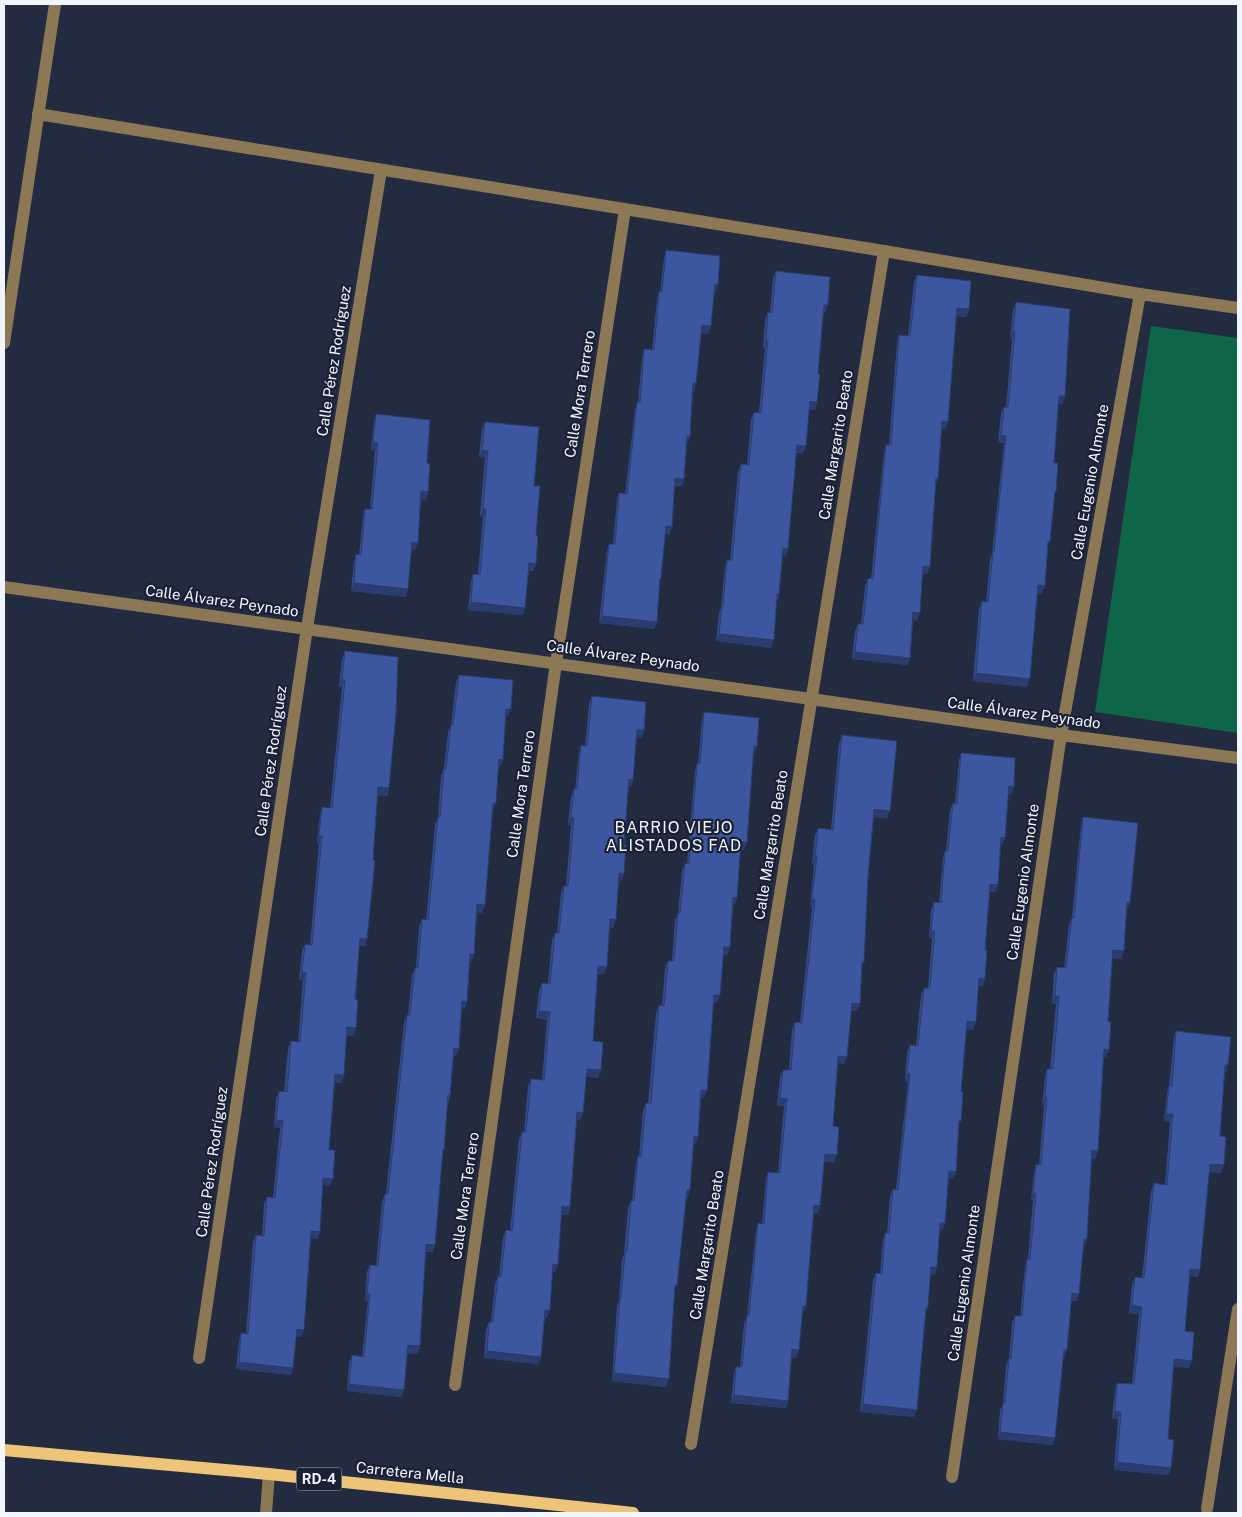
<svg xmlns="http://www.w3.org/2000/svg" width="1242" height="1517" viewBox="0 0 1242 1517" font-family="'Public Sans',sans-serif">
  <style>
    .green { fill: #0e6548 }
    .lines { fill: none; stroke-linecap: round; stroke-linejoin: round }
    .minor { stroke: #8c7855; stroke-width: 12 }
    .major { stroke: #eec479; stroke-width: 12 }
    .wall { fill: #344a8a }
    .shaded-wall { fill: #2a3c70 }
    .building { fill: #3c56a0; stroke: #2a3c70 }
    .labels { text-anchor: middle; stroke-width: 4.5; stroke-linejoin: round; paint-order: stroke }
    .shield { fill: #1a2135; stroke: #b0b5c1; stroke-width: 1 }
    .shield-label { font-size: 14px; font-weight: bold; fill: #f1f5fd }
    .street-label { font-size: 15px; fill: #f1f5fd; stroke: #1a2135 }
    .neighbourhood-label { font-size: 16px; letter-spacing: 1px; fill: #f1f5fd; stroke: #1a2135 }
  </style>
  <rect width="100%" height="100%" fill="#232b40"/>
  <path class="green" d="M1151,326l87,12v395l-143,-21z"/>
  <g class="lines">
    <g class="minor">
      <path d="M38,114l846,137 256,43 98,14"/>
      <path d="M4,343l51,-339"/>
      <path d="M4,587l807,112 250,36 177,23"/>
      <path d="M199,1358l108,-730 74,-458"/>
      <path d="M455,1385l101,-722 69,-454"/>
      <path d="M691,1444l193,-1193"/>
      <path d="M952,1477l109,-742 79,-441"/>
      <path d="M1207,1509l31,-200"/>
      <path d="M266,1513l3,-39"/>
    </g>
    <path class="major" d="M4,1450l265,24 364,39"/>
  </g>
  <g class="wall">
    <path d="M666,250l52,34 -2,8h-2l-5,42 -8,-1 -5,50 -2,8h-1l-6,53 -3,35 -2,7h-7l-3,41 -3,8 -4,-1 -4,44 -2,5 -5,46 -55,-6 8,-72 2,-7h4l4,-44 2,-7 6,1 10,-84 3,-8 4,-45 2,-8 8,1 5,-51 2,-7h1l4,-34z"/>
    <path d="M776,271l52,34 -3,8h-2l-5,61 -1,28 -2,8 -6,-1 -3,37 -3,7h-7l-8,96 -2,7h-3l-4,38 -2,8 -6,46 -55,-7 3,-28 2,-5 4,-41 2,-7h3l8,-88 3,-8 6,1 4,-46 3,-7h5l6,-64h-2l2,-28 3,-8h2l3,-34z"/>
    <path d="M917,275l52,34 -3,8 -10,-1 -8,106 -3,7h-3l-15,145h-4l-6,47 -4,-1 -3,38 -3,7 -55,-6 3,-28 3,-7h3l4,-38 3,-8 3,1 13,-127 2,-7h3l8,-103 2,-7 9,1 6,-54z"/>
    <path d="M1016,302l49,94 -3,8 -4,-1 -4,60v34l-12,97 -5,-1 -10,94 -54,-6 6,-72 3,-8 4,1 4,-42 2,-6 12,-111h-6l3,-29 3,-7h2l6,-68h-2l3,-29z"/>
    <path d="M376,414l51,49 1,29 -2,8 -5,-1 -6,51h-3l-6,47 -55,-6 3,-29 2,-8 3,1 4,-39 2,-7h5l5,-59h-4l3,-28z"/>
    <path d="M485,422l49,64 2,78 -3,7h-4l-6,44 -55,-5 3,-29 2,-7h5l5,-57 -3,-1 5,-58 -6,-1 3,-28z"/>
    <path d="M345,651l44,137 -2,8 -9,-1 -13,151h-6l-5,90 -8,-1 -2,40 -3,8 -6,-1 -6,68 4,29 -3,7 -7,-1 -3,47 -3,7 -6,-1 -7,92 -3,7 -5,-1 -3,32 -2,7 -55,-6 3,-28 2,-8 5,1 7,-92 3,-7h6l2,-31 3,-7 6,1 7,-70 -6,-1 2,-28 3,-8 5,1 4,-44 3,-7 7,1 5,-62h-4l3,-29 3,-7 5,1 9,-102h-2l3,-28 2,-8 8,1 12,-121h-3l3,-28z"/>
    <path d="M459,675l49,42 -2,-1 -3,44 -3,7h-2l-2,36 -3,7 -8,95 -3,8 -5,-1 -3,42 -3,8 -2,-1 -2,41 -3,7h-2l-6,47h-3l-3,40 -2,7 -6,52 -7,90 -2,7h-7l-6,94 -2,8 -11,-1 -3,37 -3,7 -54,-6 2,-28 3,-8 10,2 6,-56h-3l2,-29 3,-7 6,1 6,-64 3,-8h1l18,-172 3,-7h1l4,-40 3,-7h1l3,-41 3,-8 4,1 9,-95 3,-7 3,-42 3,-8 4,-36 3,-7 5,-43z"/>
    <path d="M592,696l52,34 -2,8 -6,-1 -3,43 -2,7h-3l-4,58v29l-3,7h-2l-6,47 -3,-1 -6,47h-7l-4,67 5,37 -12,-2 -3,37 -3,7h-3l-7,87 -2,8 -7,-1 -6,58h-3l-5,46 -2,-1 -4,40 -3,7 -54,-6 2,-28 3,-8h2l4,-38 3,-8h1l4,-38 3,-8 4,1 9,-92 3,-7h2l4,-46 3,-7 11,1 5,-60 -11,-2 3,-28 3,-7h6l4,-43 3,-7h2l4,-40 3,-7h2l5,-61h-3l3,-28 3,-8h1l4,-36 2,-8 4,1 4,-42z"/>
    <path d="M704,712l53,34 -3,8h-1l-6,88 -3,8h-4l-3,48 -3,7h-1l-3,42 -3,8 -4,-1 -6,49 -3,-1 -10,96h-3l-3,39 -3,7h-1l-6,54h-2l-12,95 -5,86 -3,8 -54,-6 5,-75 2,-5 3,-42 2,-5 4,-46 3,-7h1l4,-37 2,-8h1l4,-46 3,-7h2l8,-90 3,-8 3,1 3,-38 3,-7h4l3,-41 3,-6 4,-43 3,-8 2,1 8,-93 3,-7 4,-45z"/>
    <path d="M842,735l45,83 -13,-1 -6,60 -8,127 -3,7h-6l-7,53 -6,-1 -5,63 4,29 -3,8 -10,-2 -4,45 -2,7h-4l-8,93 -3,8h-1l-6,44 -5,-1 -3,44 -2,7 -55,-5 3,-29 2,-7h4l4,-43 3,-8 9,-85 2,-8 4,1 4,-45 2,-7 10,1 6,-67 -7,-1 3,-28 3,-7h6l3,-40 3,-8 5,1 12,-116h-2l4,-43h-2l3,-29 3,-7 13,1 8,-86z"/>
    <path d="M961,753l53,34 -3,7h-3l-3,44 -3,7h-1l-3,40 -3,7h-5l-5,58 -2,36h-5l-5,44 -7,-1 -5,63 -5,80 -3,7h-5l-3,44 -3,8 -2,-1 -5,45 -5,-1 -2,33 -2,6 -12,104 -54,-5 13,-132 3,-7h4l3,-33 2,-7h2l3,-37 3,-7h3l12,-107 -3,-1 2,-29 3,-7 6,1 5,-51 3,-7h4l4,-50h-3l2,-28 3,-8 5,1 4,-45 2,-7h1l4,-41 3,-7h2l4,-43z"/>
    <path d="M1083,817l44,93 -6,49 -9,-1 -4,63 1,29 -3,7h-3l-5,94 -3,8 -4,-1 -7,89 -7,54h-6l-7,57h-1l-8,80 -3,7 -54,-6 2,-29 3,-6 3,-38 3,-8v1l3,-36 3,-7h5l5,-49 3,-8 5,-59h-2l3,-28 2,-8 3,1 5,-60h-2l3,-29 2,-7h3l6,-65 -4,-1 2,-29 3,-7 7,1 5,-43 3,-8 9,-92z"/>
    <path d="M1176,1031l50,42h-1l-5,63 1,37 -12,-1 -9,98 -2,7 -8,-1 -5,55 4,37 -16,-2 -5,73 3,29 -2,7 -55,-5 4,-51 -6,-1 3,-28 2,-7 15,1 7,-70 -10,-1 3,-28 3,-8 7,1 9,-87 3,-8 11,2 5,-63 -6,-1 3,-28 2,-7 5,-48z"/>
  </g>
  <g class="shaded-wall">
    <path d="M715,284h3l-2,8h-4z"/>
    <path d="M824,305h4l-3,8 -4,-1z"/>
    <path d="M957,308l12,1 -3,8 -12,-2z"/>
    <path d="M702,325l9,1 -2,8 -10,-2z"/>
    <path d="M1013,331l2,1 -3,7h-2z"/>
    <path d="M766,341h2l-3,7h-2z"/>
    <path d="M693,383h3l-2,8 -3,-1z"/>
    <path d="M1059,396h6l-3,8 -6,-1z"/>
    <path d="M810,401l7,1 -2,8 -8,-1z"/>
    <path d="M942,421l6,1 -3,7h-5z"/>
    <path d="M1001,435l5,1 -2,7h-6z"/>
    <path d="M687,436l3,1 -3,7h-2z"/>
    <path d="M373,442l5,1 -3,7h-4z"/>
    <path d="M797,445l9,1 -3,7 -9,-1z"/>
    <path d="M482,450l6,1 -3,7 -6,-1z"/>
    <path d="M675,478l9,1 -2,7 -9,-1z"/>
    <path d="M421,491l7,1 -2,8 -7,-1z"/>
    <path d="M483,509h3l-3,8 -3,-1z"/>
    <path d="M666,526l6,1 -3,8 -6,-1z"/>
    <path d="M412,542l6,1 -3,7h-5z"/>
    <path d="M783,548l5,1 -2,7h-5z"/>
    <path d="M529,563l7,1 -3,7h-6z"/>
    <path d="M923,566l7,1 -3,7h-7z"/>
    <path d="M354,583l54,6 -2,8 -55,-6z"/>
    <path d="M1038,585l7,1 -3,8 -7,-1z"/>
    <path d="M471,602l54,6 -2,7 -55,-5z"/>
    <path d="M913,612l7,1 -3,8 -7,-1z"/>
    <path d="M602,616l55,6 -3,7 -55,-6z"/>
    <path d="M719,634l55,6 -3,8 -55,-7z"/>
    <path d="M855,652l55,6 -3,7 -55,-6z"/>
    <path d="M976,673l54,6 -3,8 -54,-6z"/>
    <path d="M342,679l3,1 -3,7h-3z"/>
    <path d="M506,709h5l-3,8 -5,-1z"/>
    <path d="M637,730h7l-2,8 -8,-1z"/>
    <path d="M754,746h3l-3,8 -3,-1z"/>
    <path d="M499,759l4,1 -3,7h-4z"/>
    <path d="M629,779l4,1 -2,7h-5z"/>
    <path d="M1009,786l5,1 -3,7h-5z"/>
    <path d="M378,787l11,1 -2,8 -12,-1z"/>
    <path d="M493,803h3l-3,7h-3z"/>
    <path d="M874,809l16,2 -3,7 -15,-1z"/>
    <path d="M571,817l3,1 -3,7h-3z"/>
    <path d="M319,836h3l-3,7h-2z"/>
    <path d="M1001,837l4,1 -3,7h-4z"/>
    <path d="M741,842h6l-3,8 -6,-1z"/>
    <path d="M815,856h2l-3,8h-2z"/>
    <path d="M619,873l5,1 -3,7h-5z"/>
    <path d="M990,884l8,1 -3,7 -7,-1z"/>
    <path d="M733,897l4,1 -3,7h-3z"/>
    <path d="M812,899l3,1 -3,7h-2z"/>
    <path d="M1127,902l3,1 -3,7h-3z"/>
    <path d="M477,904l8,1 -3,8 -8,-1z"/>
    <path d="M610,919l6,1 -3,8 -6,-1z"/>
    <path d="M931,931h4l-3,7h-3z"/>
    <path d="M360,938l7,1 -2,7h-8z"/>
    <path d="M724,947h6l-3,8 -6,-1z"/>
    <path d="M1113,950l11,1 -3,8 -11,-1z"/>
    <path d="M470,954h4l-3,8 -4,-1z"/>
    <path d="M598,966l9,1 -3,7 -9,-1z"/>
    <path d="M302,972l4,1 -3,7h-4z"/>
    <path d="M979,978l6,1 -2,7 -7,-1z"/>
    <path d="M714,995h6l-3,8 -6,-1z"/>
    <path d="M1055,996h4l-3,8 -4,-1z"/>
    <path d="M462,1001l5,1 -3,7h-4z"/>
    <path d="M852,1003l8,1 -3,7h-8z"/>
    <path d="M539,1011l11,1 -3,8 -11,-2z"/>
    <path d="M967,1021l9,1 -3,8 -9,-1z"/>
    <path d="M347,1027l9,1 -2,8 -10,-1z"/>
    <path d="M454,1048l5,1 -3,7h-5z"/>
    <path d="M1104,1049l5,1 -3,7h-5z"/>
    <path d="M838,1056l9,1 -3,7 -9,-1z"/>
    <path d="M1225,1065h3l-2,8 -3,-1z"/>
    <path d="M587,1069l14,1 -3,8 -14,-2z"/>
    <path d="M335,1074l9,1 -3,8 -8,-1z"/>
    <path d="M907,1074h3l-2,8 -3,-1z"/>
    <path d="M701,1090l6,1 -3,7h-5z"/>
    <path d="M1045,1097h2l-3,8h-2z"/>
    <path d="M780,1098l7,1 -3,7 -7,-1z"/>
    <path d="M577,1112l6,1 -3,7h-5z"/>
    <path d="M1166,1114h7l-3,8 -6,-1z"/>
    <path d="M276,1120l7,1 -3,7 -6,-1z"/>
    <path d="M694,1136l4,1 -3,7h-4z"/>
    <path d="M1092,1150l6,1 -3,8 -6,-1z"/>
    <path d="M825,1154l12,1 -3,8 -12,-2z"/>
    <path d="M1210,1164l14,1 -3,8 -14,-2z"/>
    <path d="M949,1171l7,1 -3,7h-7z"/>
    <path d="M323,1178l10,1 -3,7 -9,-1z"/>
    <path d="M687,1190h3l-2,8 -4,-1z"/>
    <path d="M1033,1193h3l-3,7h-2z"/>
    <path d="M814,1205l6,1 -2,7 -6,-1z"/>
    <path d="M562,1206l8,1 -2,8 -9,-1z"/>
    <path d="M940,1223h5l-3,8 -4,-1z"/>
    <path d="M311,1231l9,1 -3,7 -8,-1z"/>
    <path d="M1084,1239h3l-3,8 -3,-1z"/>
    <path d="M426,1244l9,1 -2,7 -10,-1z"/>
    <path d="M553,1264l5,1 -3,7h-5z"/>
    <path d="M931,1267h6l-2,8 -7,-1z"/>
    <path d="M1190,1269l10,1 -2,7 -10,-1z"/>
    <path d="M367,1293l3,1 -2,7h-3z"/>
    <path d="M1072,1293l7,1 -2,7h-8z"/>
    <path d="M1132,1305l10,2 -3,7 -10,-1z"/>
    <path d="M803,1306h3l-3,8h-3z"/>
    <path d="M545,1310h5l-3,8 -5,-1z"/>
    <path d="M297,1329l7,1 -3,7 -7,-1z"/>
    <path d="M408,1345l12,1 -2,8 -13,-2z"/>
    <path d="M792,1349l7,1 -3,8 -7,-1z"/>
    <path d="M1064,1350h3l-3,8h-2z"/>
    <path d="M487,1351l54,6 -3,7 -54,-6z"/>
    <path d="M1174,1359l18,2 -3,7 -18,-2z"/>
    <path d="M239,1362l54,6 -2,7 -55,-6z"/>
    <path d="M614,1373l55,6 -3,8 -54,-6z"/>
    <path d="M349,1384l55,6 -3,7 -54,-6z"/>
    <path d="M734,1395l54,6 -2,7 -55,-5z"/>
    <path d="M863,1404l54,6 -3,7 -54,-5z"/>
    <path d="M1115,1411l6,1 -3,7 -6,-1z"/>
    <path d="M1000,1432l55,6 -3,7 -54,-6z"/>
    <path d="M1117,1462l54,6 -2,7 -55,-5z"/>
  </g>
  <g class="building">
    <path d="M666,250l54,6 -2,28h-3l-4,42 -9,-1 -6,58h-3l-3,54 -3,-1 -3,43 -9,-1 -3,49 -6,-1 -5,52h-1l-3,44 -55,-6 7,-72h6l4,-51 8,1 10,-92 3,1 4,-54 10,1 5,-58h3z"/>
    <path d="M776,271l54,6 -2,28h-4l-6,69h2l-3,28 -7,-1 -4,45 -9,-1 -9,104 -5,-1 -4,46h-2l-3,46 -55,-6 3,-28h1l4,-46h5l9,-96 8,1 5,-53 7,1 7,-72h-2l2,-29 4,1z"/>
    <path d="M917,275l54,6 -2,28 -12,-1 -9,114 -6,-1 -4,58 -2,-1 -6,89 -7,-1 -3,47 -7,-1 -3,46 -55,-6 3,-28h5l5,-46 5,1 13,-134h5l8,-110 11,1z"/>
    <path d="M1016,302l54,7 -5,87h-6l-5,67h4l-2,29 -1,-1 -5,51h-2l-3,44 -7,-1 -8,94 -54,-6 6,-72 6,1 5,-50h1l12,-116 -5,-1 3,-28h4l7,-75 -2,-1z"/>
    <path d="M376,414l54,6 -3,43 3,1 -2,28 -7,-1 -3,52 -6,-1 -4,47 -54,-6 2,-29 5,1 4,-46h7l6,-66 -5,-1z"/>
    <path d="M485,422l54,5 -5,59h6l-4,49 2,1 -2,28 -7,-1 -4,45 -54,-6 2,-28 7,1 6,-66h-3l5,-58 -6,-1z"/>
    <path d="M345,651l53,6 -2,57 -7,74 -11,-1 -5,73 2,1 -8,78 -7,-1 -5,61 3,1 -2,28 -9,-1 -3,48 -9,-1 -6,76h6l-2,29 -10,-1 -3,54 -9,-1 -7,99 -7,-1 -4,39 -54,-6 2,-29 7,1 8,-99 8,1 3,-39 8,1 8,-77 -7,-1 3,-29 8,1 4,-51 9,1 6,-69 -4,-1 3,-28 7,1 10,-109h-3l3,-29 10,1 13,-128 -3,-1z"/>
    <path d="M459,675l54,5 -2,29h-5l-3,51 -4,-1 -3,44h-3l-8,102 -8,-1 -3,50h-4l-3,48 -5,-1 -3,48 -5,-1 -4,48 -2,-1 -4,55 -1,-1 -8,96 -9,-1 -6,102 -12,-1 -4,45 -55,-6 3,-29 12,2 6,-63 -3,-1 3,-28 8,1 7,-72h3l19,-179h3l5,-47h3l4,-49 6,1 10,-103h2l4,-49 2,1 5,-44h2z"/>
    <path d="M592,696l54,6 -2,28h-7l-4,50 -4,-1 -5,66h2l-2,29 -5,-1 -3,47 -6,-1 -3,48 -9,-1 -5,75 10,1 -2,28 -14,-1 -4,44 -6,-1 -7,95 -8,-1 -4,59 -5,-1 -3,46h-5l-4,47 -54,-6 2,-29h4l5,-46 3,1 5,-47 6,1 10,-99h4l5,-53 13,1 6,-68 -11,-1 3,-28 8,1 5,-51h4l5,-47h4l6,-68 -3,-1 3,-28h3l4,-44 6,1z"/>
    <path d="M704,712l55,6 -2,28h-3l-7,96h-6l-4,56 -4,-1 -3,50h-6l-4,48h-6l-7,96 -6,-1 -3,47 -4,-1 -4,54h-3l-10,96 -2,-1 -6,94 -55,-6 6,-75 1,1 4,-47h2l4,-51h3l4,-45 3,1 5,-54h5l8,-98 5,1 4,-45h6l4,-48h2l5,-50 4,1 8,-100h3z"/>
    <path d="M842,735l55,6 -7,70 -16,-2 -6,68 -4,86 -2,-1 -2,42 -8,-1 -5,54 -9,-1 -5,70 6,1 -2,28 -12,-1 -5,52 -6,-1 -8,101h-3l-4,44 -7,-1 -4,52 -54,-6 2,-28h6l5,-51h2l9,-93 6,1 4,-52 12,1 7,-74 -7,-1 3,-28h8l4,-48 7,1 13,-123 -3,-1 5,-43h-2l3,-28 15,2z"/>
    <path d="M961,753l54,5 -1,29 -5,-1 -4,52 -4,-1 -3,48 -8,-1 -5,66h2l-2,29 -6,-1 -3,44 -9,-1 -6,71h2l-2,29h-2l-3,51 -7,-1 -4,52h-5l-3,44h-6l-3,40h-2l-9,103 -54,-6 13,-131 6,1 3,-41h4l4,-44 5,1 12,-116h-3l3,-29 8,1 6,-58h6l5,-57h-4l3,-29 7,1 4,-52h3l5,-48 4,1z"/>
    <path d="M1083,817l55,6 -8,80 -3,-1 -3,49 -11,-1 -5,71 3,1 -2,28 -5,-1 -6,102 -6,-1 -5,89h-3l-5,55 -7,-1 -5,57h-3l-9,88 -55,-6 3,-29h2l4,-45 2,1 4,-43h7l5,-57 3,1 6,-67h-3l3,-29 5,1 6,-68h-2l2,-28h6l6,-73h-4l2,-29 9,1 6,-51 2,1z"/>
    <path d="M1176,1031l55,6 -3,28h-3l-5,71 6,1 -2,28 -14,-1 -10,106 -10,-1 -5,62 9,1 -2,29 -18,-2 -6,80 6,1 -3,28 -54,-6 4,-50 -6,-1 2,-28 17,1 8,-77 -10,-2 3,-28 9,1 10,-95 13,2 6,-71h-7l3,-29 3,1z"/>
  </g>
  <g class="labels">
    <rect class="shield" x="296.5" y="1467.5" width="45" height="23" rx="4"/>
    <g class="shield-label">
      <text x="319" y="1484">RD-4</text>
    </g>
    <g class="street-label">
      <text transform="translate(334 361) rotate(-81)" y="5">Calle Pérez Rodríguez</text>
      <text transform="translate(580 394) rotate(-81)" y="5">Calle Mora Terrero</text>
      <text transform="translate(836 445) rotate(-81)" y="5">Calle Margarito Beato</text>
      <text transform="translate(1090 482) rotate(-80)" y="5">Calle Eugenio Almonte</text>
      <text transform="translate(222 601) rotate(8)" y="5">Calle Álvarez Peynado</text>
      <text transform="translate(623 656) rotate(8)" y="5">Calle Álvarez Peynado</text>
      <text transform="translate(1024 713) rotate(8)" y="5">Calle Álvarez Peynado</text>
      <text transform="translate(271 761) rotate(-82)" y="5">Calle Pérez Rodríguez</text>
      <text transform="translate(521 794) rotate(-82)" y="5">Calle Mora Terrero</text>
      <text transform="translate(771 845) rotate(-81)" y="5">Calle Margarito Beato</text>
      <text transform="translate(1023 882) rotate(-82)" y="5">Calle Eugenio Almonte</text>
      <text transform="translate(212 1162) rotate(-82)" y="5">Calle Pérez Rodríguez</text>
      <text transform="translate(465 1196) rotate(-82)" y="5">Calle Mora Terrero</text>
      <text transform="translate(707 1245) rotate(-81)" y="5">Calle Margarito Beato</text>
      <text transform="translate(964 1283) rotate(-82)" y="5">Calle Eugenio Almonte</text>
      <text transform="translate(410 1473) rotate(6)" y="5">Carretera Mella</text>
    </g>
    <g class="neighbourhood-label">
      <text x="674" y="833">BARRIO VIEJO<tspan x="674" dy="18">ALISTADOS FAD</tspan></text>
    </g>
  </g>
  <rect width="1242" height="1517" fill="none" stroke="#f1f5fd" stroke-width="10"/>
</svg>
